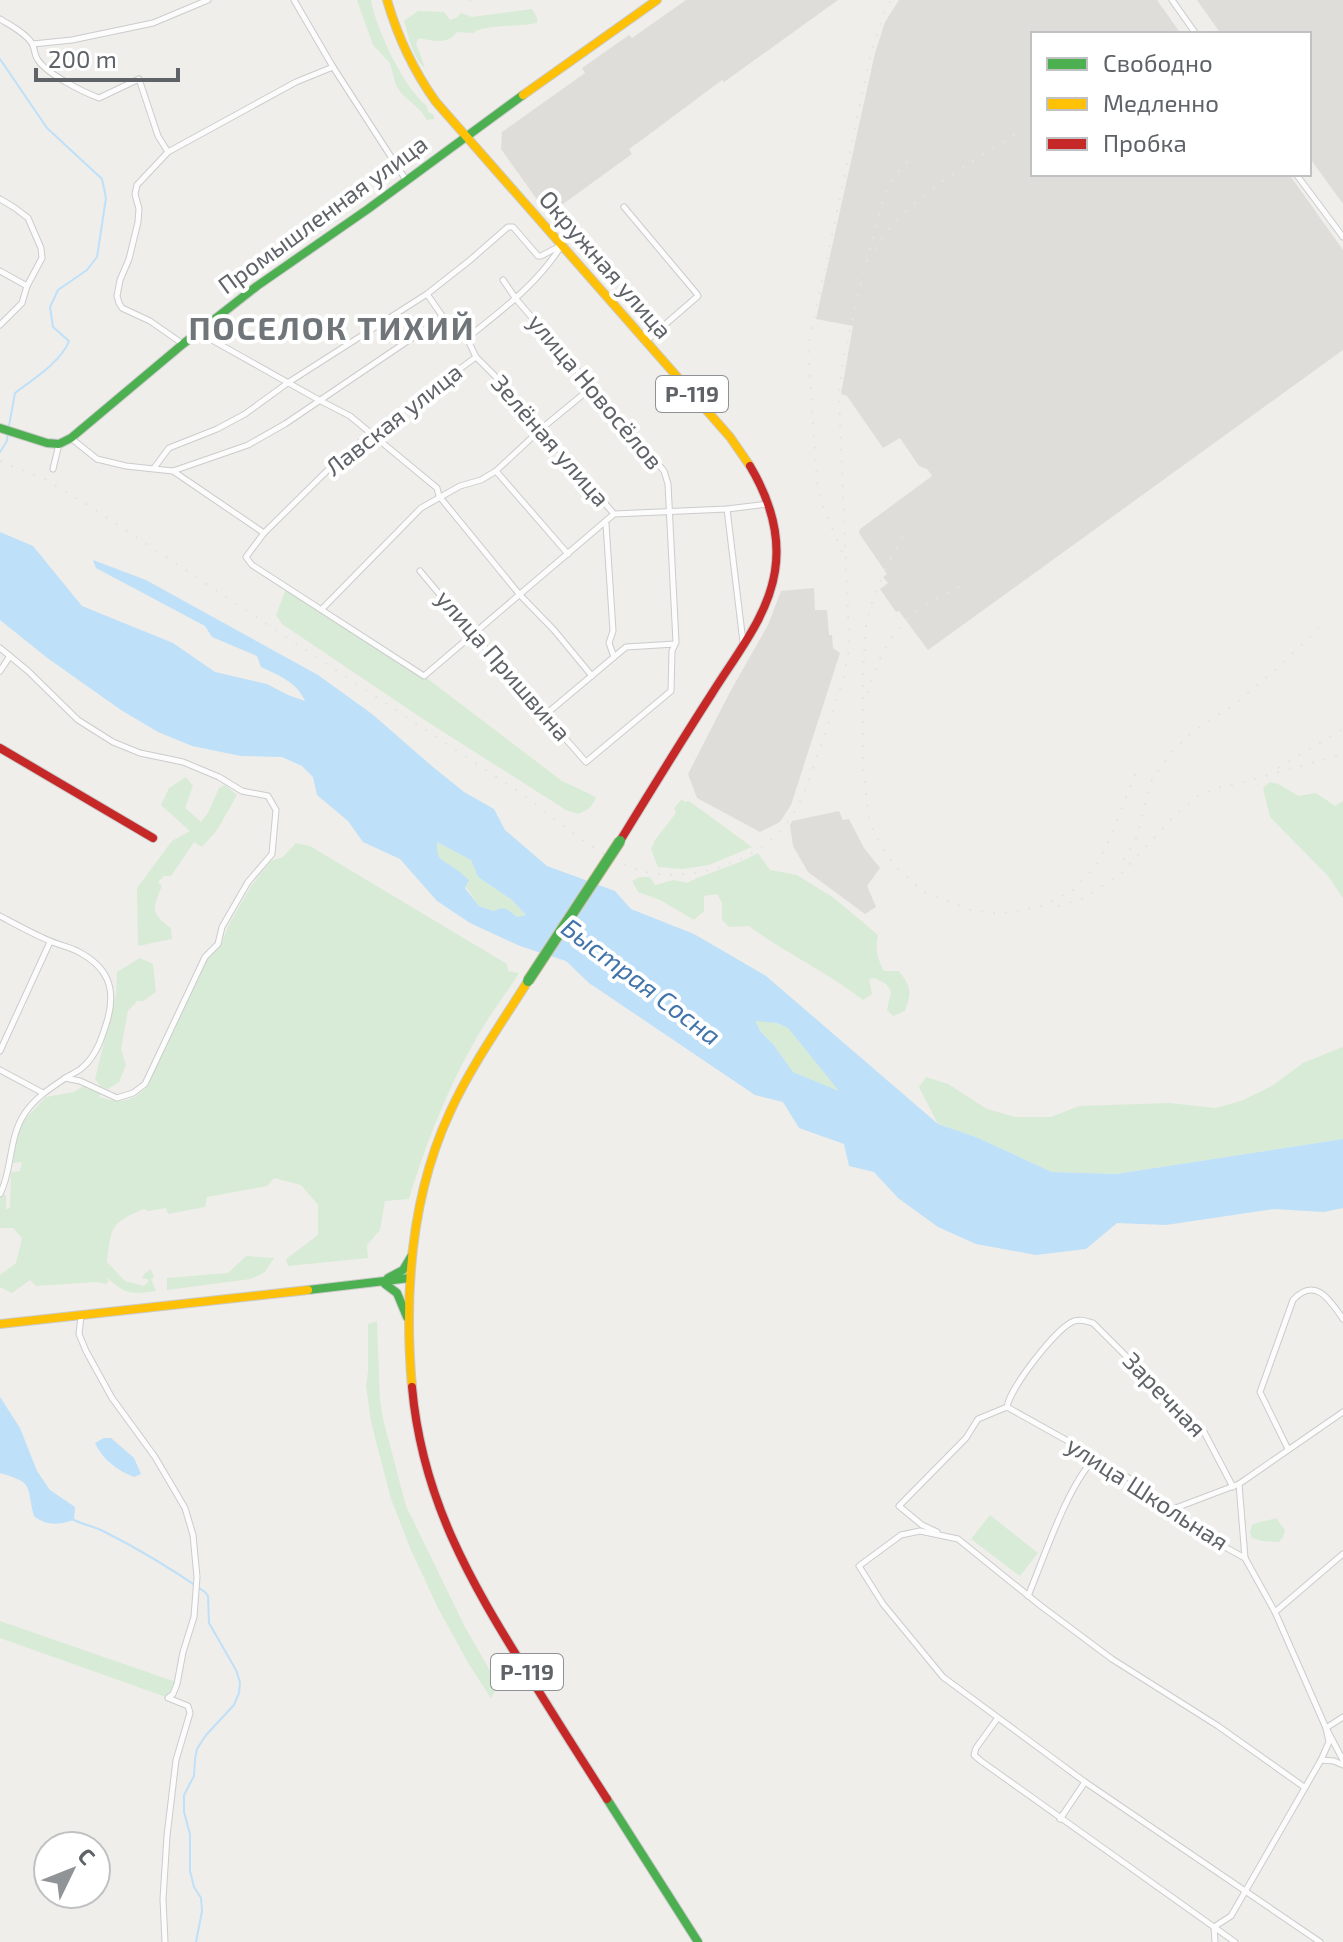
<svg xmlns="http://www.w3.org/2000/svg" width="1343" height="1942" viewBox="0 0 1343 1942" font-family="'Exo 2',sans-serif">
  <style>
    .industrial { fill: #dfddda }
    .green { fill: #d8ebd6 }
    .water { fill: #bfe0f9; fill-rule: evenodd }
    .lines { fill: none; stroke-linecap: round; stroke-linejoin: round }
    .stream { stroke: #bfe0f9; stroke-width: 2 }
    .street-casing { stroke: #cbcccc; stroke-width: 7 }
    .fast-casing { stroke: #cacacb; stroke-width: 10 }
    .slow-casing { stroke: #cacacb; stroke-width: 10 }
    .jam-casing { stroke: #cacacb; stroke-width: 10 }
    .street { stroke: #fdfcfc; stroke-width: 5 }
    .fast { stroke: #4caf50; stroke-width: 8 }
    .slow { stroke: #ffc107; stroke-width: 8 }
    .jam { stroke: #c62828; stroke-width: 8 }
    .rail { stroke: #e4e4e4; stroke-width: 2; stroke-dasharray: 2 10; stroke-linecap: butt }
    .fast-bridge-casing { stroke: #c8b996; stroke-width: 12; stroke-linecap: butt }
    .fast-bridge { stroke: #4caf50; stroke-width: 10 }
    .labels { text-anchor: middle; stroke-width: 8; stroke-linejoin: round; paint-order: stroke }
    .shield { fill: #fff; stroke: #8f9295; stroke-width: 2 }
    .shield-label { font-size: 22px; font-weight: bold; fill: #5f6368 }
    .street-label { font-size: 24px; fill: #5f6368; stroke: #fff }
    .water-label { font-size: 26px; font-style: italic; fill: #4174aa; stroke: #fff }
    .district-label { font-size: 32px; font-weight: bold; letter-spacing: 2px; fill: #70757a; stroke: #fff }
  </style>
  <rect width="100%" height="100%" fill="#efeeea"/>
  <g class="industrial">
    <path d="M686,0h152l-114,82 -2,-2 -79,59 -14,10 3,5 -84,61 -47,-66 1,-17 83,-59 -3,-5 47,-33 3,3z"/>
    <path d="M899,0h258l24,34h-148v140h256l54,76v100l-415,300 -29,-39 -3,1 -16,-23 8,-6 -5,-6 4,-3 -28,-41 1,-4 72,-53 -5,-7 -8,-3 -19,-28 -17,10 -36,-52 -6,-2 12,-68 -37,-7 59,-266 10,-31z"/>
    <path d="M1197,0h146v204l-34,-47v-123h-88z"/>
    <path d="M814,588l1,22h12l2,25h3l1,13 7,5 -49,152 -11,17 -20,10 -63,-34 -9,-24 42,-82 38,-67 13,-34z"/>
    <path d="M839,811l4,9 6,-1 15,29 16,20 -13,18 9,21 -11,7 -57,-42 -15,-26 -3,-21 2,-4z"/>
  </g>
  <g class="green">
    <path d="M357,0h14c4,27 34,90 56,106l1,6 6,3v4l-7,1 -6,-9 -20,-18 -5,-8 -6,-22 -17,-18z"/>
    <path d="M532,9l5,9v5c-17,4 -54,1 -64,10l-16,-1c-9,13 -24,9 -38,6l-3,5 9,25c-13,-11 -16,-31 -21,-47l14,-10 26,1 6,8 6,-2 5,-5 11,4z"/>
    <path d="M287,586l137,90 138,105 34,16c-4,11 -8,13 -18,17l-12,-4 -143,-91 -141,-95 -6,-9z"/>
    <path d="M186,777l7,9 -8,22 16,14 7,-9 11,-25 6,-3 12,10 -20,35 -15,17 -8,-5 -23,34h-7l-6,6 4,4c-9,21 -12,28 9,42l1,11 -34,7 -1,-58 35,-47 18,-10 -29,-26 8,-17z"/>
    <path d="M1270,782l8,2 21,12 17,-3 19,13 8,-5v97l-15,-22 -58,-59 -7,-29z"/>
    <path d="M682,799l2,3 5,-1 63,46 -43,18 -26,4 -25,-2 -7,-18 4,-9 21,-27 -2,-5z"/>
    <path d="M437,842l34,18 7,17 34,23 14,15 -9,2 -10,-8 -13,2 -15,-5 -27,-40 -10,-4 -5,-8z"/>
    <path d="M296,843l14,3 197,118 1,7 11,2c-10,16 -21,31 -31,46 -35,55 -60,118 -79,180l-24,2 -5,29 -13,15 1,13 -80,8 -2,-7 32,-24v-30l-17,-20 -27,-7 -7,8 -60,11 -2,10 -37,7 -2,-6 -18,3 -4,-2c-34,14 -33,18 -37,53l18,19 19,5 5,-5 -2,-2 -5,-1 2,-4 7,-5 3,8 -3,2 5,12c-28,4 -30,3 -51,-15l4,5 -3,3 -10,-2 -60,4 -6,-6 -18,13 -12,-6v-12l16,-12 6,-25 -9,-10h-13v-29l3,-5 3,2v13l4,-1 1,-36 9,-1 2,-9 -9,1 3,-21 6,-19 5,-6 19,-20 28,-5 9,-6 18,7 -2,4c19,6 33,6 48,-10l61,-129 13,-13 7,-19 23,-40 20,-25 12,-4z"/>
    <path d="M758,853l12,17 27,5 37,23 44,37c-3,14 -1,23 6,36h15c12,16 13,21 6,40l-12,5 -6,-6 4,-19 -5,-7 -11,-6 -6,1 3,15 -9,6c-36,-28 -78,-47 -114,-74l-20,1 -7,-7v-17l-5,-9 -13,2v15l-10,9 -34,-20 -22,-8 -6,-11 8,-4h10l5,8 19,-5 13,3c23,-12 47,-16 71,-30z"/>
    <path d="M140,958l13,6 3,28 -13,9h-6l-9,10 -7,38 5,16 -7,17 -11,7 -7,-2 -6,-8 21,-85 1,-22z"/>
    <path d="M754,1020l23,3 11,5 53,64 -48,-20 -20,-28 -12,-12z"/>
    <path d="M1343,1047v92l-227,35 -64,-2 -76,-35 -38,-13 -19,-37 7,-10 22,7 39,25 28,8h36l28,-11 91,-3 45,5 26,-7 31,-15 31,-23z"/>
    <path d="M246,1256l28,2 -9,14 -14,7 -84,11v-12l61,-5z"/>
    <path d="M377,1321l3,79 3,19 23,87 59,121 33,58 -7,13 -21,-32 -32,-58 -27,-58 -20,-51 -20,-77 -5,-36 2,-14v-48z"/>
    <path d="M990,1515l48,38 -18,23 -49,-37z"/>
    <path d="M1276,1518l9,12 -2,7 -4,5 -17,-1 -10,-3 -2,-6 2,-7c7,-4 16,-4 24,-7z"/>
    <path d="M0,1621l176,61 -10,15 -166,-59z"/>
  </g>
  <g class="water">
    <path d="M0,532l33,14 49,60 91,37 42,29 52,12 21,11 17,6c-8,-19 -27,-26 -44,-34l-4,-11 -45,-19 -7,-11 -109,-58 -3,-8 53,20 172,95 54,39 61,53 31,25 30,17 11,21 42,36 68,25 16,18 63,25 72,42 172,148 38,13 76,35 64,2 227,-35v69l-19,4 -50,-3 -108,16 -49,-2 -31,26 -50,6 -60,-11 -38,-17 -40,-29 -24,-26 -25,-6 -5,-22 -45,-16 -16,-26 -28,-7 -166,-112 -23,-22 -46,-15 -50,-23 -33,-22 -37,-42 -37,-17 -15,-21 -31,-26 -4,-18 -11,-11 -20,-9 -41,-1 -49,-10 -34,-14 -37,-22 -75,-53 -46,-37zM437,842l34,18 7,17 34,23 14,15 -9,2 -10,-8 -6,-1 -7,3 -15,-5 -14,-18 4,-8c-5,-4 -10,-9 -16,-13 -13,-9 -16,-6 -16,-25zM755,1021l22,2 11,5 51,63 -46,-19 -20,-28 -12,-12z"/>
    <path d="M0,1397l20,31 17,43 13,19 25,17 -1,13c-15,5 -28,6 -40,-4 -8,-32 0,-33 -34,-43z"/>
    <path d="M104,1438h7l23,20 7,16 -7,3c-17,-7 -31,-17 -39,-34z"/>
  </g>
  <g class="lines">
    <g class="stream">
      <path d="M0,59l47,69 55,51 4,19 -9,59 -10,13 -29,20 -8,17 3,20 16,14c-7,20 -37,39 -54,52l-6,33"/>
      <path d="M0,452l7,-11 1,-9"/>
      <path d="M74,1520c10,5 19,6 29,11 36,18 69,38 102,61l3,4 1,27 27,47 4,12 -1,11 -5,12 -28,30 -9,14 -2,10 -1,17 -10,19v17l6,22v37l4,16 7,11 1,13 -6,31"/>
    </g>
    <defs>
      <g id="street">
        <path d="M294,0l39,67 73,113"/>
        <path d="M1172,0l24,34"/>
        <path d="M0,19c10,6 24,13 31,23 4,5 3,13 7,18 9,14 45,32 61,38l40,-19 19,57 10,16"/>
        <path d="M33,44l39,-4 81,-17 55,-23"/>
        <path d="M1296,174l47,63"/>
        <path d="M0,199l15,9 13,10 13,30 1,10 -15,28 -5,17 -22,22"/>
        <path d="M624,207l73,87 1,2 -52,45"/>
        <path d="M0,271l27,15"/>
        <path d="M427,294l16,23 24,21 9,19 26,26 112,131"/>
        <path d="M205,327l7,13 107,60 31,16 87,72 2,8 81,99 34,35 38,46"/>
        <path d="M467,338c35,-28 68,-52 93,-90"/>
        <path d="M183,344l-33,-23 -28,-13 -3,-5 -2,-7 3,-16 9,-21 9,-37 1,-13 -4,-15 2,-9 31,-33 128,-70 37,-15"/>
        <path d="M476,357l-132,97 -80,79 -18,24 6,8 172,111 190,-162 113,-5 42,-5"/>
        <path d="M72,439l25,20 29,7 47,5 91,62"/>
        <path d="M154,468l15,-20 48,-19 28,-15 44,-32 138,-88 42,-33 39,-34h5l25,29h3l19,-10"/>
        <path d="M53,469l6,-25"/>
        <path d="M173,471l75,-26 37,-21 158,-107"/>
        <path d="M496,471l72,83"/>
        <path d="M727,509l16,133"/>
        <path d="M420,571l53,63 113,128 85,-71 1,-40 4,-9 -8,-158 -4,-13 -148,-172 -13,-19"/>
        <path d="M322,609l99,-101 39,-22 21,-6 15,-9 45,-42 51,-42"/>
        <path d="M0,648l28,23 50,49 35,22 27,11 43,9 36,15 23,14 26,5 8,14 -4,44 -24,28 -26,45 -4,17 -13,13 -60,127 -12,9 -16,5 -37,-17 -15,-3"/>
        <path d="M614,657l12,-10 49,-3"/>
        <path d="M0,671l10,-15"/>
        <path d="M545,715l69,-58 -5,-14 4,-12 -7,-107"/>
        <path d="M0,916c17,9 33,18 50,25 9,4 20,6 29,11 28,15 37,35 29,66 -5,17 -11,37 -25,49 -4,4 -11,7 -16,10 -15,10 -31,20 -42,36 -17,25 -12,56 -25,81"/>
        <path d="M0,1051l50,-109"/>
        <path d="M0,1070l43,23"/>
        <path d="M81,1316l-2,18 7,17 26,47 43,59 30,51 8,27 4,42 -3,40 -11,35 -6,32 -4,10 -5,4 20,8 2,7 -14,47 -9,76 -4,63 2,43"/>
        <path d="M1007,1407c3,-19 49,-79 67,-86 7,-2 12,0 19,2l86,86 24,21 30,57"/>
        <path d="M1007,1407l77,43 59,37 69,53 33,18"/>
        <path d="M1288,1449l-28,-57 33,-92c22,-24 37,0 50,19"/>
        <path d="M1239,1484l6,74 30,54 51,116 17,32"/>
        <path d="M1173,1509l66,-25 104,-72"/>
        <path d="M937,1532l-15,-7 -23,-19 67,-68 12,-19 29,-12"/>
        <path d="M1028,1596c16,-38 39,-110 67,-138"/>
        <path d="M1275,1612l68,-58"/>
        <path d="M997,1719l-21,29 -2,7 7,6 254,181"/>
        <path d="M1321,1760l13,1 9,4"/>
        <path d="M1304,1787l-86,-61 -106,-67 -71,-53 -83,-67 -38,-8 -19,4 -42,31 24,38 60,73 142,105 235,160"/>
        <path d="M1060,1819l25,-37"/>
        <path d="M1215,1942l-1,-15 17,-11 90,-156 8,-18 -3,-14 17,-11"/>
      </g>
      <g id="fast">
        <path d="M0,428l47,15 12,1 12,-6 112,-94 74,-58 111,-77 155,-114"/>
        <path d="M388,1278l15,-8 9,-15"/>
        <path d="M385,1284l12,9 10,24"/>
        <path d="M308,1290l102,-12"/>
        <path d="M607,1799l91,143"/>
      </g>
      <g id="slow">
        <path d="M387,0c11,38 26,70 49,102l294,335 20,29"/>
        <path d="M523,95l134,-95"/>
        <path d="M0,1324l308,-34"/>
        <path d="M412,1387c-8,-92 -1,-191 38,-275 21,-46 51,-88 78,-131"/>
      </g>
      <g id="jam">
        <path d="M0,748l153,90"/>
        <path d="M620,841c30,-49 60,-98 91,-146 24,-39 57,-78 64,-124 6,-38 -6,-73 -25,-105"/>
        <path d="M412,1387c10,112 58,194 116,287 26,42 52,83 79,125"/>
      </g>
    </defs>
    <use href="#street" class="street-casing"/>
    <use href="#fast" class="fast-casing"/>
    <use href="#slow" class="slow-casing"/>
    <use href="#jam" class="jam-casing"/>
    <use href="#street" class="street"/>
    <use href="#fast" class="fast"/>
    <use href="#slow" class="slow"/>
    <use href="#jam" class="jam"/>
    <g class="rail">
      <path d="M469,0h11"/>
      <path d="M875,249c30,-51 95,-85 143,-117"/>
      <path d="M0,461l45,18 46,28 431,287c35,26 70,58 111,74 48,19 123,-4 154,-45 18,-24 26,-56 36,-84 13,-40 32,-80 25,-123l-9,-222 4,-33 19,-82 21,-79 11,-24 16,-17"/>
      <path d="M903,537l-17,30 -16,41 -4,18 -3,46v93l6,56 10,22 17,24 28,25 47,18 28,4 44,-8 30,-16 23,-24 13,-26 30,-75"/>
      <path d="M842,552l-18,-43 -7,-27 -9,-135 63,-294 14,-43 6,-10"/>
      <path d="M868,693c7,-30 24,-63 49,-82 14,-10 30,-18 45,-26"/>
      <path d="M1278,768l65,-39"/>
      <path d="M1123,860l13,-21 16,-59 19,-27 21,-21 43,-28 47,-40 37,-36"/>
      <path d="M1058,906l24,-7 39,-25 53,-58 25,-21 25,-9 20,-4 99,-28"/>
    </g>
    <defs>
      <path id="fast-bridge" d="M528,981l92,-140"/>
    </defs>
    <use href="#fast-bridge" class="fast-bridge-casing"/>
    <use href="#fast-bridge" class="fast-bridge"/>
  </g>
  <g class="labels">
    <g class="shield">
      <rect x="656" y="376" width="72" height="36" rx="6"/>
      <rect x="491" y="1654" width="72" height="36" rx="6"/>
    </g>
    <g class="shield-label">
      <text x="692" y="402">Р-119</text>
      <text x="527" y="1680">Р-119</text>
    </g>
    <g class="street-label">
      <text transform="translate(323 215) rotate(-36)" y="8">Промышленная улица</text>
      <text transform="translate(605 265) rotate(49)" y="8">Окружная улица</text>
      <text transform="translate(595 392) rotate(50)" y="8">улица Новосёлов</text>
      <text transform="translate(394 420) rotate(-38)" y="8">Лавская улица</text>
      <text transform="translate(550 441) rotate(49)" y="8">Зелёная улица</text>
      <text transform="translate(503 666) rotate(49)" y="8">улица Пришвина</text>
      <text transform="translate(1164 1395) rotate(46)" y="8">Заречная</text>
      <text transform="translate(1147 1494) rotate(33)" y="8">улица Школьная</text>
    </g>
    <g class="water-label">
      <text transform="translate(641 982) rotate(37)" y="9">Быстрая Сосна</text>
    </g>
    <g class="district-label">
      <text x="332" y="340">ПОСЕЛОК ТИХИЙ</text>
    </g>
  </g>
  <rect x="1031" y="32" width="280" height="144" fill="#ffffff" stroke="#bfc1c3" stroke-width="2"/>
  <rect x="1047" y="58" width="40" height="12" fill="#4caf50" stroke="#bfc1c3" stroke-width="2"/>
  <text x="1103" y="72" font-size="24" fill="#5f6368">Свободно</text>
  <rect x="1047" y="98" width="40" height="12" fill="#ffc107" stroke="#bfc1c3" stroke-width="2"/>
  <text x="1103" y="112" font-size="24" fill="#5f6368">Медленно</text>
  <rect x="1047" y="138" width="40" height="12" fill="#c62828" stroke="#bfc1c3" stroke-width="2"/>
  <text x="1103" y="152" font-size="24" fill="#5f6368">Пробка</text>
  <g transform="translate(72 1870) rotate(47)"><circle r="38" fill="#ffffff" stroke="#bfc1c3" stroke-width="2"/>
  <path d="M0-6L14 30L0 20L-14 30Z" fill="#919496"/>
  <text y="-12" font-size="22" font-weight="bold" text-anchor="middle" fill="#5f6368">С</text>
  </g>
  <path d="M36 68v12h142v-12" fill="none" stroke="#5f6368" stroke-width="4"/>
  <text x="48" y="68" font-size="24" fill="#5f6368" stroke="#ffffff" stroke-width="6" paint-order="stroke">200 m</text>
</svg>
